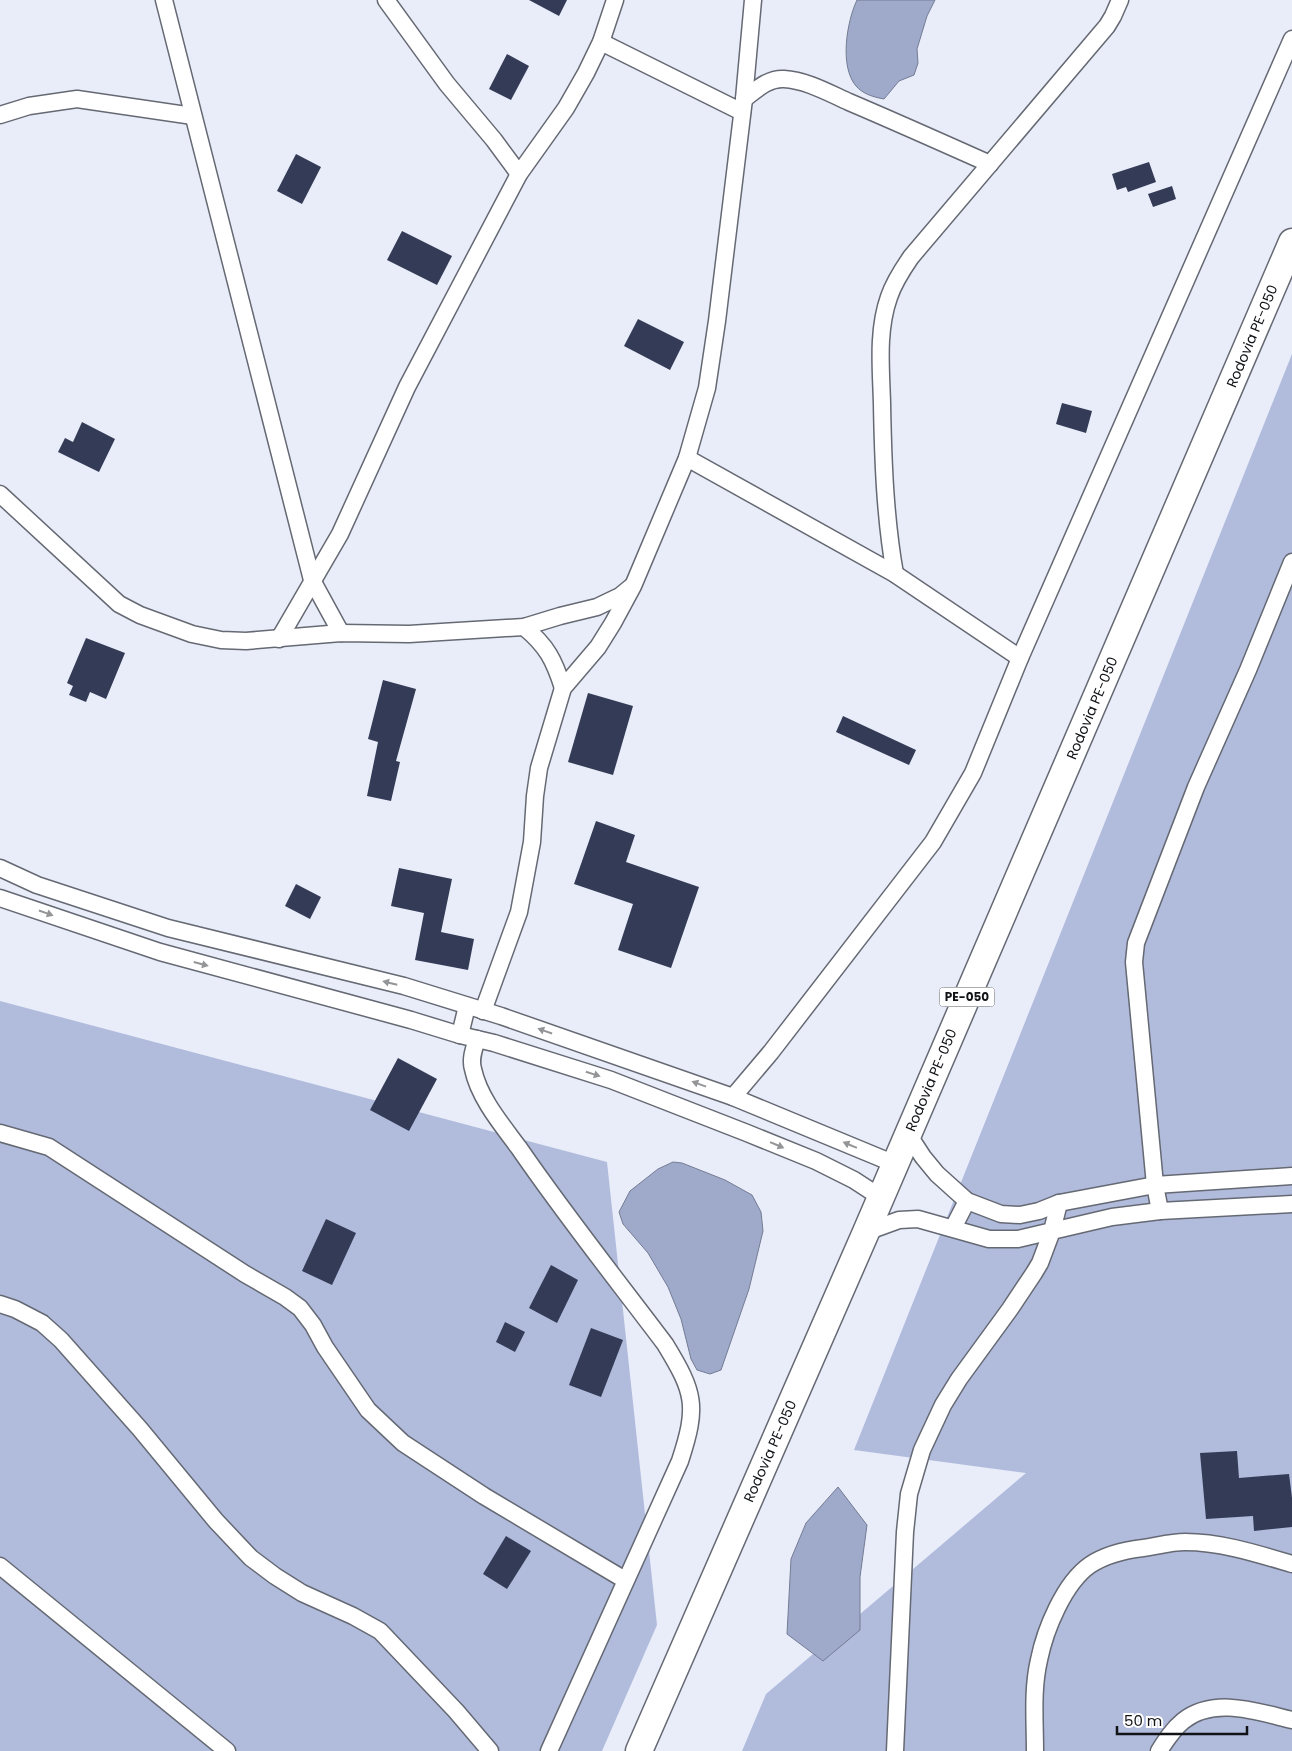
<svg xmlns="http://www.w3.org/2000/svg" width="1292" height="1751" viewBox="0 0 1292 1751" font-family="Poppins,sans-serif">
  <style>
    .forest { fill: #b1bcdd }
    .water { fill: #9fa9ca; stroke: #747c94 }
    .building { fill: #333b56 }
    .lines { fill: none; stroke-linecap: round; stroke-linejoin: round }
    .street-casing { stroke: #656973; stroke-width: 19 }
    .primary-casing { stroke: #656973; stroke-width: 29 }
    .street { stroke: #fff; stroke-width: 16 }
    .primary { stroke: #fff; stroke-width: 26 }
    .oneway { fill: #949597 }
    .labels { text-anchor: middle; stroke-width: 5; stroke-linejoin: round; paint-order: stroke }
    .shield { fill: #fff; stroke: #585a5d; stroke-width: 1 }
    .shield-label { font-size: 12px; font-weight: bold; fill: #111317 }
    .street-label { font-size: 14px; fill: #111317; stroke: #fff }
  </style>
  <rect width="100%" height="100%" fill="#e9edf9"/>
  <g class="forest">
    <path d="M1292,354v1397h-550l24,-57 260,-221 -172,-23z"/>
    <path d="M0,1001l607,161 50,463 -55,126h-602z"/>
  </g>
  <g class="water">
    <path d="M857,0h78l-8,16 -10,33 1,14 -4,12 -15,6 -15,18c-11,-2 -21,-5 -28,-13 -17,-20 -9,-65 1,-86z"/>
    <path d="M673,1162l9,1 43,17 27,15 9,17 2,19 -14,58 -28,81 -11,4 -13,-4 -6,-11 -10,-40 -13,-32 -20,-34 -25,-29 -4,-12 11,-21 28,-22z"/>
    <path d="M838,1487l29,38 -7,52v53l-37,31 -36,-27 4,-75 15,-36z"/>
  </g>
  <g class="building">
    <path d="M529,0h38l-8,16z"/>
    <path d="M507,54l22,12 -18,34 -22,-11z"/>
    <path d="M296,154l25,13 -19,37 -25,-13z"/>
    <path d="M1149,162l7,20 -28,10 -2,-5 -9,3 -5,-16z"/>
    <path d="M1172,186l4,13 -23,8 -5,-13z"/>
    <path d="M402,231l50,25 -15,29 -50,-25z"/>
    <path d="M638,319l46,23 -14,28 -46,-24z"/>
    <path d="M1062,403l30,8 -6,22 -30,-9z"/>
    <path d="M82,422l33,17 -16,33 -41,-20 7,-14 8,4z"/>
    <path d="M86,638l39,15 -19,46 -16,-7 -4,10 -17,-7 4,-9 -6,-3z"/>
    <path d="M383,680l33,9 -20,72 4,1 -9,39 -24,-5 11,-54 -10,-3z"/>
    <path d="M588,693l45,13 -20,69 -45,-13z"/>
    <path d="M843,716l73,34 -7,15 -73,-33z"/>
    <path d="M596,821l39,14 -9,27 73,25 -28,81 -53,-18 15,-46 -59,-20z"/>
    <path d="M399,868l53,11 -11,53 33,7 -6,31 -53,-10 9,-47 -33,-7z"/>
    <path d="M296,884l25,13 -11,22 -25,-13z"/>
    <path d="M398,1058l39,21 -28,52 -39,-21z"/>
    <path d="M326,1219l30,14 -24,52 -30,-14z"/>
    <path d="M551,1265l27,15 -21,43 -28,-15z"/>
    <path d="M505,1322l20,10 -10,20 -19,-10z"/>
    <path d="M591,1328l32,12 -22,57 -32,-12z"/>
    <path d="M1237,1451l2,27 50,-4 3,24v29l-38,4 -1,-15 -47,3 -6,-66z"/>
    <path d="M506,1536l25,15 -24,38 -24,-15z"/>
  </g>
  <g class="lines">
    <defs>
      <g id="street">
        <path d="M164,0l148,580 29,53"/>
        <path d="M386,0l61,84 47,56 25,34"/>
        <path d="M601,42l141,70"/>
        <path d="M744,99c12,-9 24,-21 40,-20 22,1 45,14 65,23 47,20 94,41 141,62"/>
        <path d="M0,115l29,-9 48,-7 116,17"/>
        <path d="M687,458l208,116 125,84"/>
        <path d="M0,494l119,110 21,11 52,19 29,6 25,1 95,-8 68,1 115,-7 36,-11 37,-9 23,-11 11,-9"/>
        <path d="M895,574c-10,-56 -12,-114 -13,-171 -1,-35 -5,-72 7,-106 5,-15 13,-27 22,-40l196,-231 6,-10 7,-16"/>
        <path d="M524,627c23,19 30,33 39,61"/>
        <path d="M279,639l61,-105 67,-147 112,-213 47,-66 20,-35 15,-31 14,-42"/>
        <path d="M0,868l37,17 131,43 236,58 97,30 232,81 162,67"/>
        <path d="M0,898l160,54 251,68 49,15 34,8 117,37 136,53 69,28 38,19 26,17"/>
        <path d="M483,1011l36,-99 13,-70 3,-46 4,-28 24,-80 35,-41 15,-24 20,-37 54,-128 20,-70 10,-67 27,-222 9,-99"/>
        <path d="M460,1035l7,-29"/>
        <path d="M477,1039c-3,10 -7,20 -4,30 6,29 29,56 46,79 46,67 97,131 146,196 30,49 33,62 15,117l-131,290"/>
        <path d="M733,1097l38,-45 162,-210 40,-69 47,-115 272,-619"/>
        <path d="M0,1133l49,14 196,127 40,23 15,11 13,17 12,22 43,63 35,33 81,53 141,84"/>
        <path d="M908,1134l15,23 14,17 30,27 34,13 19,1 19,-4 20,-8 96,-18 137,-9"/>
        <path d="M1160,1211l-5,-26 -21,-223 2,-19 60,-156 52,-117 44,-108"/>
        <path d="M953,1228l14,-27"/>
        <path d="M866,1232l33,-12 19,-1 71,20h29l34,-8 7,-28"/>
        <path d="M0,1304l15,5 27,14 19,17 79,89 76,92 35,37 24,18 27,17 51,23 27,15 76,80 34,40"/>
        <path d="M0,1566l227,185"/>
        <path d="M895,1751l10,-219 4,-38 13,-44 21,-45 16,-26 51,-70 24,-36 6,-10 12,-32 60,-14 48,-6 132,-7"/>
        <path d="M1035,1751c0,-30 -3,-61 4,-91 6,-30 25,-77 51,-95 15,-10 36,-15 53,-17 14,-2 28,-6 42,-6 36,0 73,12 107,22"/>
        <path d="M1159,1751c7,-11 14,-22 24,-30 31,-25 75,-9 109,-1"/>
      </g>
      <path id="primary" d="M639,1751l227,-519 426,-990"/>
    </defs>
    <use href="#street" class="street-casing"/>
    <use href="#primary" class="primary-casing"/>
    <use href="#street" class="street"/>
    <use href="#primary" class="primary"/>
  </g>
  <defs><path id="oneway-solid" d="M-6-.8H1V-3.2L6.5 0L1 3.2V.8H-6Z" transform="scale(1.25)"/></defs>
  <g class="oneway">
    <use href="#oneway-solid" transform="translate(46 913) rotate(19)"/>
    <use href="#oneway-solid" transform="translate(201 964) rotate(15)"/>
    <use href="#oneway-solid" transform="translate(390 983) rotate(-166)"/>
    <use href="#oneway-solid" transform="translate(545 1031) rotate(-161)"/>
    <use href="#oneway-solid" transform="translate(593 1074) rotate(18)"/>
    <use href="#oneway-solid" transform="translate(699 1084) rotate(-160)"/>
    <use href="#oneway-solid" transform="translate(777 1145) rotate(23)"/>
    <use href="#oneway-solid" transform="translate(850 1145) rotate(-157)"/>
  </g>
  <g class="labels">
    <rect class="shield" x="939.5" y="987.5" width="55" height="19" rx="4"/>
    <g class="shield-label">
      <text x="967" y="1001">PE-050</text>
    </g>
    <g class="street-label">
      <text transform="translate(1252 336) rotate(-67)" y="5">Rodovia PE-050</text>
      <text transform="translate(1092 708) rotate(-67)" y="5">Rodovia PE-050</text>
      <text transform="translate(931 1080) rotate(-67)" y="5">Rodovia PE-050</text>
      <text transform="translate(770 1451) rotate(-66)" y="5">Rodovia PE-050</text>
    </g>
  </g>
  <path d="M1117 1726v8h130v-8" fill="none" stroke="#111317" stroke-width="2.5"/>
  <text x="1124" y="1726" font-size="15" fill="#111317" stroke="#ffffff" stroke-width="4" paint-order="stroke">50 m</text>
</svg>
